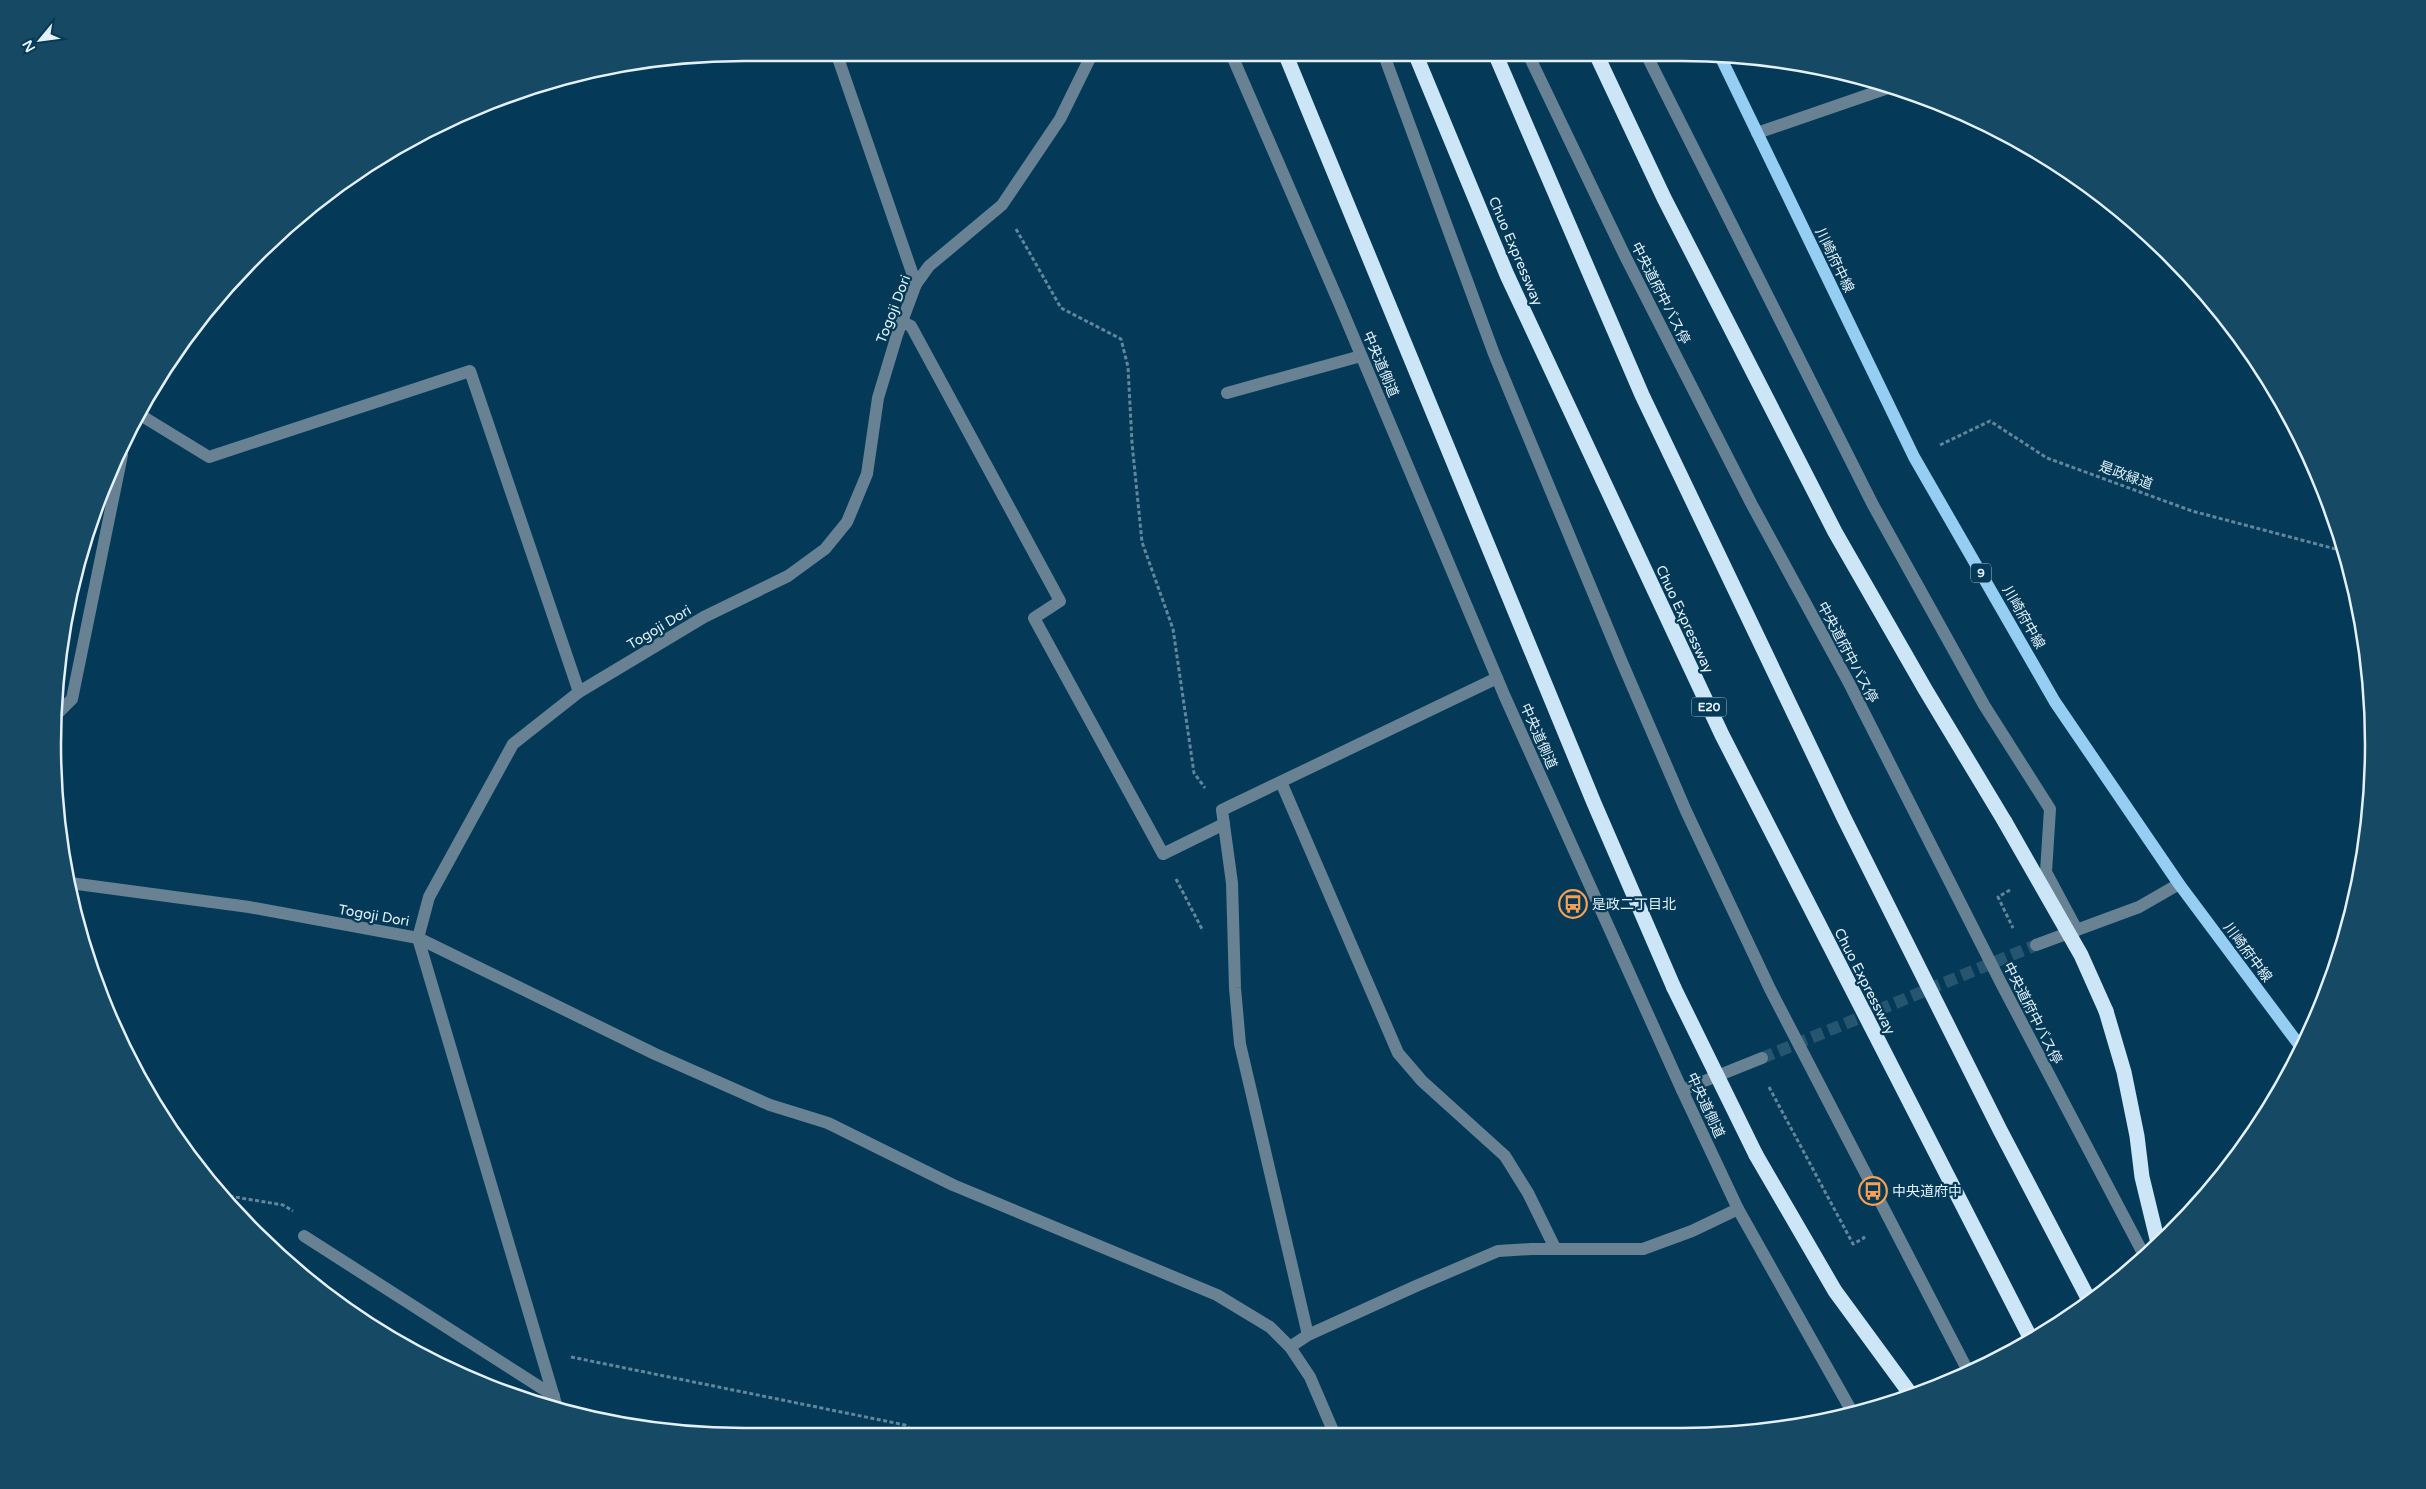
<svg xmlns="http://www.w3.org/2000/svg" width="2426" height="1489" viewBox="0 0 2426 1489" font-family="'Varela Round','Noto Sans JP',sans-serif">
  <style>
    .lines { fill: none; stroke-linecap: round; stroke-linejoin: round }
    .minor-tunnel { stroke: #26556f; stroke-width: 12; stroke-dasharray: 12 6; stroke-linecap: butt }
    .path { stroke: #62869b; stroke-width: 3; stroke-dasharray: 4 2.5; stroke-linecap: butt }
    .minor { stroke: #688294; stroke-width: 12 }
    .major { stroke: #96cdf2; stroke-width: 12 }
    .highway { stroke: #cce5f7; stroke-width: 15 }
    .highway-bridge { stroke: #cce5f7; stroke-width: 15 }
    .labels { text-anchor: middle; stroke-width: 4.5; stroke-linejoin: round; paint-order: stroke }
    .shield { fill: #043a57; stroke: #a2bac9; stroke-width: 1 }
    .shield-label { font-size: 12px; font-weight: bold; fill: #e5f1fa }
    .street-label { font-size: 14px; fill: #e5f1fa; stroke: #043a57 }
    .poi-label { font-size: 14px; fill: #e5f1fa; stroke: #043a57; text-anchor: start }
    .rim { fill: none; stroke: #e5f1fa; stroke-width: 2.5 }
  </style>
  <rect width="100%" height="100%" fill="#043a57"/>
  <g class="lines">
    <path class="minor-tunnel" d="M1762,1058l274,-113"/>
    <g class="path">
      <path d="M1016,229l45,79 60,31 7,28 4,76 10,99 31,87 21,144 11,15"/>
      <path d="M1940,445l50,-24 57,37 145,53 151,40"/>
      <path d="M1176,879l27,52"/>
      <path d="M2010,890l-12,7 15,31"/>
      <path d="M1769,1087l84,157 11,-6 -2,-3"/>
      <path d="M223,1195l60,10 10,6"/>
      <path d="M571,1357l334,68 9,7"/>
    </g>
    <g class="minor">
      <path d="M838,58l78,226"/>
      <path d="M1233,58l107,247 165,392 177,393 56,119 113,201"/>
      <path d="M1385,58l109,296 127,306 65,151 84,178 198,382"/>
      <path d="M1530,58l95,198 126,247 98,180 153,302 143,272"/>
      <path d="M1648,58l225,447 111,200 66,104 -4,63 31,58"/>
      <path d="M1757,133l128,-44"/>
      <path d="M902,322l9,4 149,275 -26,17 129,236 61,-30"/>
      <path d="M1227,393l134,-37"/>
      <path d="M142,416l67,41 261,-86 109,321"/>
      <path d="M55,716l17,-17 50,-244"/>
      <path d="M1281,782l117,271 24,28 83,75 23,37 27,55"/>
      <path d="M70,883l179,24 169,31 237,116 115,51 58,18 125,62 264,110 53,32 20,20 20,30 24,56"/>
      <path d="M418,938l11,-41 84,-153 66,-52 125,-75 84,-41 37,-27 22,-27 20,-48 11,-76 19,-63 19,-51 13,-18 73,-61 58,-86 30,-61"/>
      <path d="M418,938l138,466"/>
      <path d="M2036,945l103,-38 40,-23"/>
      <path d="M1682,1090l80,-32"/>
      <path d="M304,1236l250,160"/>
      <path d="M1308,1335l-68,-291 -5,-56 -3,-105 -10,-73 275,-132"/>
      <path d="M1290,1347l18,-12 108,-49 82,-35 33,-2h112l49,-18 46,-22"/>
    </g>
    <path class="major" d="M1721,58l193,399 141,245 124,182 124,166"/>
    <g class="highway">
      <path d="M1287,58l307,745 80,185"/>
      <path d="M1417,58l90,217 215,460 310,606"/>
      <path d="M1497,58l145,337 202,423 156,312 89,170"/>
      <path d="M1598,58l66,140 171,334 90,157 80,133"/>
      <path d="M2106,1011l18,61 13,64 5,41 16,66"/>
      <path d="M1756,1155l79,136 77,105"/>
    </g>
    <g class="highway-bridge">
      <path d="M2005,822l76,133 25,56"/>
      <path d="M1674,988l82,167"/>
    </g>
  </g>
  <defs>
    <symbol id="bus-ring" viewBox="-11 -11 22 22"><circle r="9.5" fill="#043a57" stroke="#fa9f4f" stroke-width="1.5"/><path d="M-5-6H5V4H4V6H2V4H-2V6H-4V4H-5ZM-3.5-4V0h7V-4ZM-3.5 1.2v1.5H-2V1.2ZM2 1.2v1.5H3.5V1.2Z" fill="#fa9f4f"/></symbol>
  </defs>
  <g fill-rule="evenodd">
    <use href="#bus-ring" x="1557" y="888" width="32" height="32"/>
    <use href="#bus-ring" x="1857" y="1175" width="32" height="32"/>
  </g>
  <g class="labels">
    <g class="shield">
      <rect x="1971" y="563.5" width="20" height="19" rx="4"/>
      <rect x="1691.5" y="697.5" width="35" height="19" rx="4"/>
    </g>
    <g class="shield-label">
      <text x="1981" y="577">9</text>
      <text x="1709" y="711">E20</text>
    </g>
    <g class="street-label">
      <text transform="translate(1516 251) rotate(67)" y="5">Chuo Expressway</text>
      <text transform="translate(1835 260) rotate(64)" y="5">川崎府中線</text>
      <text transform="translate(1661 293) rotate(63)" y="5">中央道府中バス停</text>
      <text transform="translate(893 309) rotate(-69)" y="5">Togoji Dori</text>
      <text transform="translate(1381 364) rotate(67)" y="5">中央道側道</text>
      <text transform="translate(2126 475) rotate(20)" y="5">是政緑道</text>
      <text transform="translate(2024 617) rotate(60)" y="5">川崎府中線</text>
      <text transform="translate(1685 619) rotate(65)" y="5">Chuo Expressway</text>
      <text transform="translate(659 627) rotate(-31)" y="5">Togoji Dori</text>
      <text transform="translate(1848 652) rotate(62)" y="5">中央道府中バス停</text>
      <text transform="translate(1539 736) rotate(66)" y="5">中央道側道</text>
      <text transform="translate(374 915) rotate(10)" y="5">Togoji Dori</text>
      <text transform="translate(2248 952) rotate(53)" y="5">川崎府中線</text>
      <text transform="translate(1865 981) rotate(63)" y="5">Chuo Expressway</text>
      <text transform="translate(2033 1013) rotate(63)" y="5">中央道府中バス停</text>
      <text transform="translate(1706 1105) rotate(65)" y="5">中央道側道</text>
    </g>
    <g class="poi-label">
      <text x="1592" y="909">是政二丁目北</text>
      <text x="1892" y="1196">中央道府中</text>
    </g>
  </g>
  <path d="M0 0H2426V1489H0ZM744 61H1682A683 683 0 0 1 2365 744V745A683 683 0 0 1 1682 1428H744A683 683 0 0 1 61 745V744A683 683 0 0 1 744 61Z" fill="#164964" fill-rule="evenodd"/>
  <path class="rim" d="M744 61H1682A683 683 0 0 1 2365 744V745A683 683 0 0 1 1682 1428H744A683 683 0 0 1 61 745V744A683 683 0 0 1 744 61Z"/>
  <g transform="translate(40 40) rotate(241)" stroke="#043a57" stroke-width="4" paint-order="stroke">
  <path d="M0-4L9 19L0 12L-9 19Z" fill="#e5f1fa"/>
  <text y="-8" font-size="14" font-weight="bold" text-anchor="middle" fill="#e5f1fa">N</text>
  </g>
</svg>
